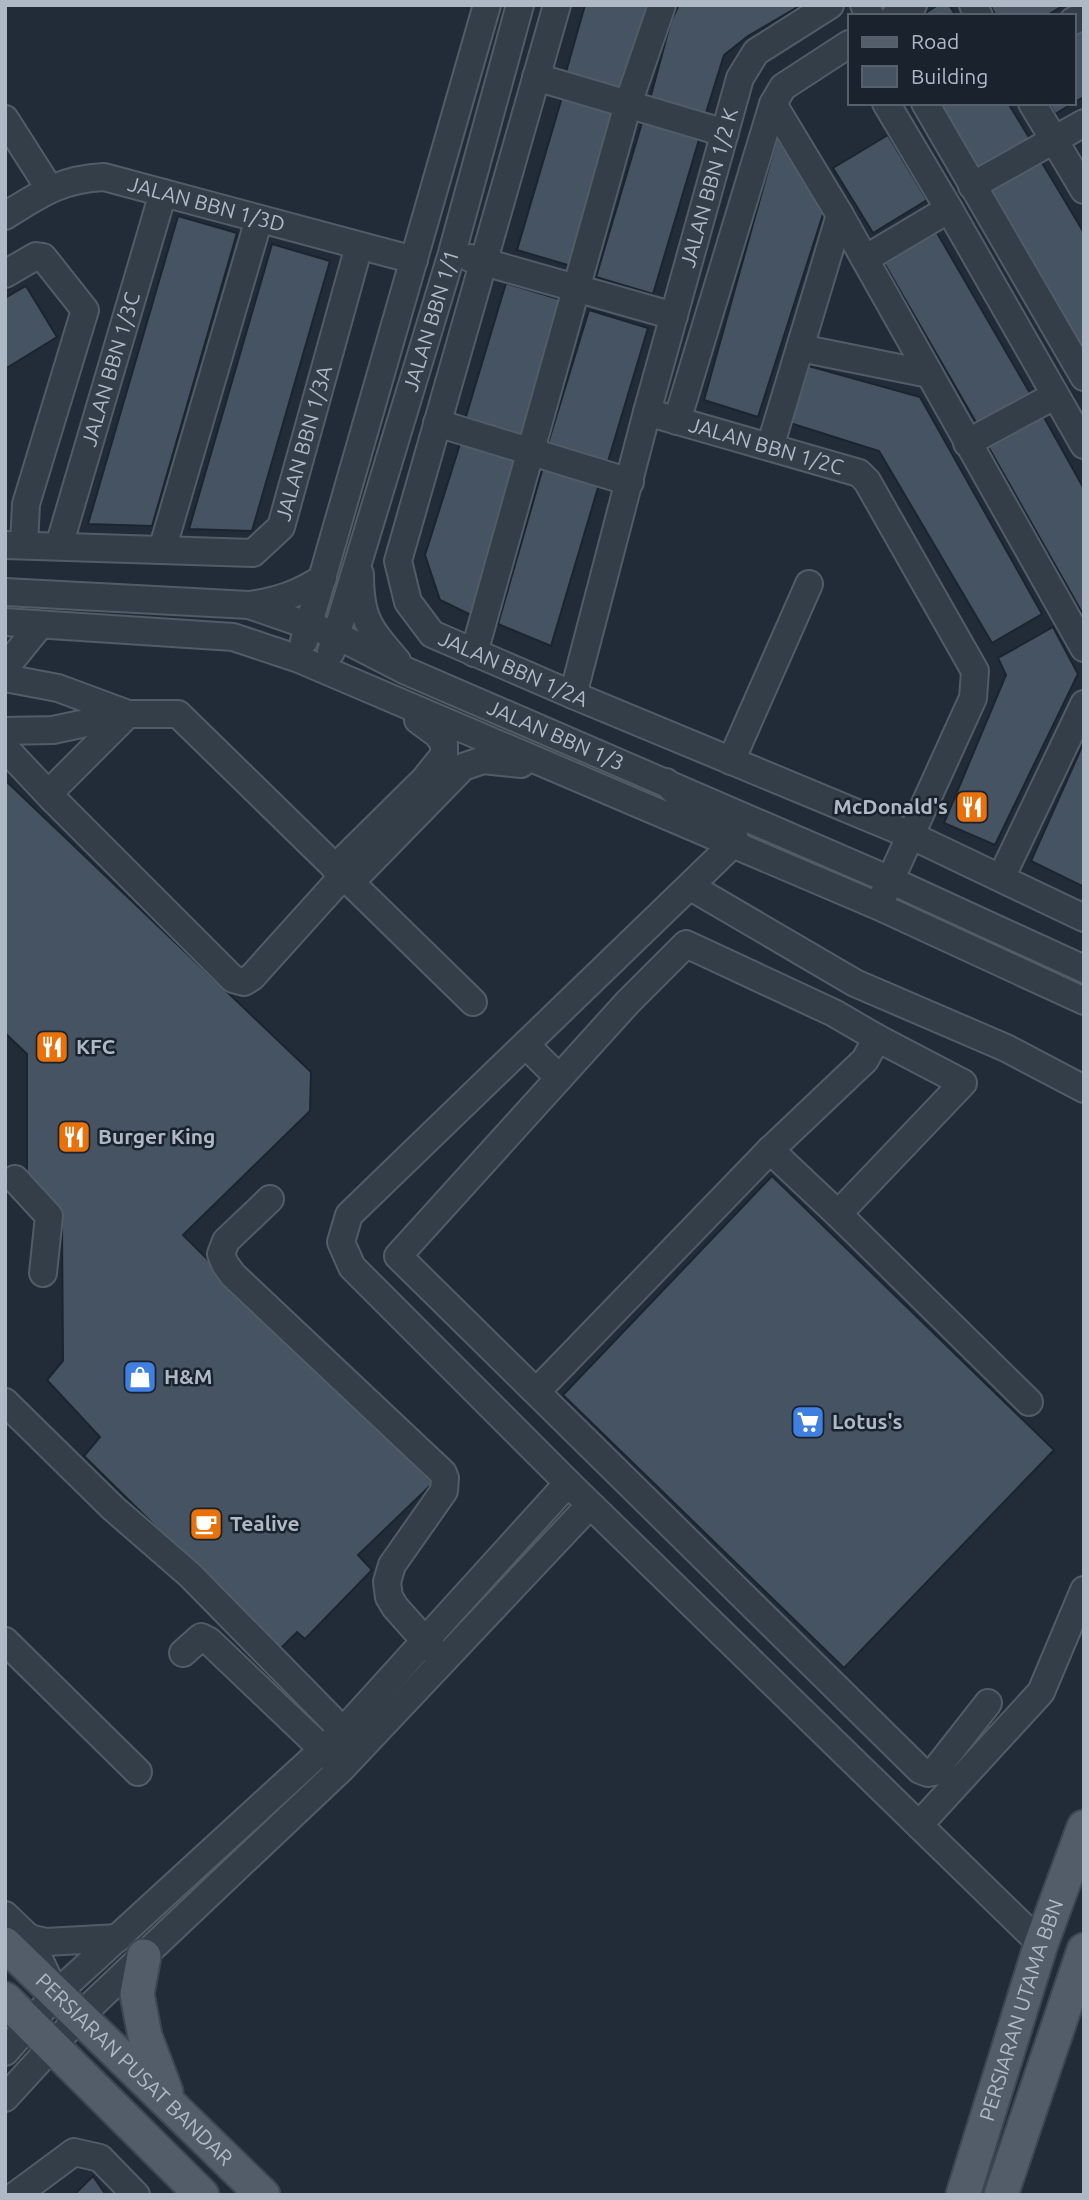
<svg xmlns="http://www.w3.org/2000/svg" width="1089" height="2200" viewBox="0 0 1089 2200" font-family="Ubuntu,sans-serif">
  <style>
    .building { fill: #465362; stroke: #1c252f; stroke-width: 2 }
    .lines { fill: none; stroke-linecap: round; stroke-linejoin: round }
    .minor-casing { stroke: #525c66; stroke-width: 30 }
    .major-casing { stroke: #3d4752; stroke-width: 37 }
    .minor { stroke: #343e49; stroke-width: 26 }
    .major { stroke: #525d69; stroke-width: 33 }
    .labels { text-anchor: middle; stroke-width: 5; stroke-linejoin: round; paint-order: stroke }
    .street-label { font-size: 21px; fill: #afb9c5; stroke: #1a232d }
    .poi-label { font-size: 21px; font-weight: bold; fill: #afb9c5; stroke: #1a232d; text-anchor: start }
  </style>
  <rect width="100%" height="100%" fill="#212c38"/>
  <g class="building">
    <path d="M585,5h65l-28,85 -56,-18z"/>
    <path d="M679,5h122l-53,31 -24,19 -19,61 -55,-17 21,-78z"/>
    <path d="M938,5h11l7,11h-35z"/>
    <path d="M990,5h74l-18,11h-50z"/>
    <path d="M1084,25v72l-11,6v-72z"/>
    <path d="M563,94l55,17 -47,155 -54,-16z"/>
    <path d="M935,103h73l22,36 -54,33z"/>
    <path d="M1049,103h24l-18,11z"/>
    <path d="M644,116l57,17 -48,161 -57,-17z"/>
    <path d="M888,135l39,65 -54,33 -40,-65z"/>
    <path d="M777,138l47,73 -66,206 -54,-17z"/>
    <path d="M1038,156l46,77v125l-101,-169z"/>
    <path d="M178,216l59,17 -85,293 -64,-2z"/>
    <path d="M933,226l101,174 -53,31 -101,-175z"/>
    <path d="M272,244l58,17 -78,270 -63,-2z"/>
    <path d="M506,283l56,17 -42,141 -56,-18z"/>
    <path d="M26,286l31,51 -52,32v-71z"/>
    <path d="M589,310l59,18 -42,140 -60,-18z"/>
    <path d="M805,365l115,32 122,217 -50,29 -113,-192 -89,-28z"/>
    <path d="M1040,410l44,79v127l-99,-175z"/>
    <path d="M461,441l56,18 -46,156 -31,-15 -15,-45z"/>
    <path d="M544,464l56,17 -49,165 -53,-22z"/>
    <path d="M1053,627l25,47 -83,171 -51,-22 62,-148 -8,-17z"/>
    <path d="M1084,742v145l-53,-26z"/>
    <path d="M5,780l306,292 -1,39 -127,124 250,248 -75,72 14,15 -67,69 -8,-7 -17,17 -196,-193 16,-19 -53,-57 16,-19 -1,-134 -35,-35v-138l-22,-21z"/>
    <path d="M772,1176l282,274 -210,218 -281,-273z"/>
    <path d="M93,2176l13,19h-32z"/>
  </g>
  <g class="lines">
    <defs>
      <g id="minor">
        <path id="s1" d="M557,5l-159,556 10,41 24,32 141,61 337,140 174,83"/>
        <path d="M864,5l7,11"/>
        <path d="M973,5l6,11"/>
        <path d="M895,16l18,-11"/>
        <path d="M1073,21l11,-6"/>
        <path d="M536,77l189,56"/>
        <path d="M886,103l63,106 135,236"/>
        <path d="M925,103l159,274"/>
        <path d="M1032,103l52,87"/>
        <path d="M773,104l67,111 244,433"/>
        <path d="M5,119l44,69"/>
        <path d="M972,186l112,-63"/>
        <path id="s2" d="M5,216c35,-22 56,-37 99,-39l310,83"/>
        <path d="M470,258l204,58"/>
        <path d="M865,259l84,-50"/>
        <path d="M5,274l31,-18 7,1 42,53 -59,194 -2,41"/>
        <path d="M800,348l129,26"/>
        <path id="s3" d="M647,412l212,61 8,8 108,190 -2,27 -90,198"/>
        <path d="M677,421l96,-317 10,-17 66,-43"/>
        <path d="M437,423l193,59"/>
        <path d="M967,443l87,-47"/>
        <path d="M770,447l70,-232"/>
        <path id="s4" d="M5,545l248,8 28,-26 78,-281"/>
        <path id="s5" d="M59,546l104,-353"/>
        <path d="M162,550l97,-331"/>
        <path d="M360,574c0,45 9,54 37,87"/>
        <path id="s6" d="M5,592l244,13 87,30 68,35 486,210 194,89"/>
        <path d="M250,605c27,-4 49,-11 73,-27"/>
        <path d="M5,622l228,15 66,22 579,247 206,95"/>
        <path d="M304,641l183,-636"/>
        <path id="s7" d="M331,652l121,-399 68,-248"/>
        <path d="M474,653l154,-549 34,-99"/>
        <path d="M5,668l35,-43"/>
        <path d="M5,678l53,10 70,26"/>
        <path id="s8" d="M573,695l74,-283 93,-334 16,-26 74,-47"/>
        <path d="M5,731l48,-1 75,-16"/>
        <path d="M5,748l48,51"/>
        <path d="M731,761l78,-177"/>
        <path d="M666,782l13,14 48,27 7,11 -1,10 -384,371 -8,27 11,25 216,216 473,461"/>
        <path d="M335,868l89,-88 20,-25v-12l-7,-9 -19,-14"/>
        <path d="M343,876l-91,101 -8,5 -11,-3 -180,-180 2,-12 73,-73h50l295,288"/>
        <path d="M1001,878l83,-174"/>
        <path d="M350,883l113,-116 20,-7 38,4"/>
        <path d="M691,887l164,96 151,65 78,41"/>
        <path d="M526,1045l33,33"/>
        <path d="M770,1150l68,64 125,-131 -86,-45"/>
        <path d="M15,1179l34,37 -6,57"/>
        <path d="M270,1199l-44,42 -5,13 4,10 8,11 210,198 2,5 -1,13 -52,74 -5,17 2,15 6,10 41,46"/>
        <path d="M838,1214l191,188"/>
        <path d="M537,1391l233,-241 95,-90 12,-22 -43,-25 -148,-69 -58,58 -230,254 522,514 8,3 6,-1 54,-69"/>
        <path d="M5,1402l108,106 77,67 164,167"/>
        <path d="M5,1641l133,131"/>
        <path d="M183,1653l18,-16 8,4 127,121"/>
        <path d="M919,1825l122,-133 43,-102"/>
        <path d="M5,1915l24,23 20,42"/>
        <path d="M29,1938l17,4 72,-4"/>
        <path d="M5,2052l51,-58 288,-264 224,-247"/>
        <path d="M5,2098l75,-82 262,-248 248,-263"/>
        <path d="M16,2195l58,-43 26,6 36,37"/>
      </g>
      <g id="major">
        <path id="s9" d="M5,1944l258,251"/>
        <path d="M144,1956l-7,38 8,42 21,56"/>
        <path d="M5,1999l197,196"/>
        <path id="s10" d="M963,2195l78,-251 43,-117"/>
        <path d="M1001,2195l83,-245"/>
      </g>
    </defs>
    <use href="#minor" class="minor-casing"/>
    <use href="#major" class="major-casing"/>
    <use href="#minor" class="minor"/>
    <use href="#major" class="major"/>
  </g>
  <defs>
    <symbol id="restaurant-square" viewBox="-11 -11 22 22"><rect x="-9" y="-9" width="18" height="18" rx="4" fill="#e8710a" stroke="#1a232d"/><path d="M-5-6h1v4h1v-4h1v4h1v-4h1v5L-1.5 .5V6h-2V.5L-5-1ZM5-6V6H3V1.5H1.5Q1.5-4 5-6Z" fill="#fff"/></symbol>
    <symbol id="shop-square" viewBox="-11 -11 22 22"><rect x="-9" y="-9" width="18" height="18" rx="4" fill="#3f7fe0" stroke="#1a232d"/><path d="M-5-2.5h2.3a2.7 3.5 0 0 1 5.4 0H5L5.5 6h-11ZM-1.5-2.5h3a1.5 2.3 0 0 0-3 0Z" fill="#fff"/></symbol>
    <symbol id="supermarket-square" viewBox="-11 -11 22 22"><rect x="-9" y="-9" width="18" height="18" rx="4" fill="#3f7fe0" stroke="#1a232d"/><path d="M-6-5.5h2.5l.6 2H6L4.5 2H-2.5L-4.4-4H-6ZM-1.5 3.2a1.3 1.3 0 1 0 .1 0ZM3 3.2a1.3 1.3 0 1 0 .1 0Z" fill="#fff"/></symbol>
    <symbol id="cafe-square" viewBox="-11 -11 22 22"><rect x="-9" y="-9" width="18" height="18" rx="4" fill="#e8710a" stroke="#1a232d"/><path d="M-5.5-4.5H6V0H3Q3 3.5 0 3.5H-2.5Q-5.5 3.5-5.5 0ZM3-3.2v2h1.7v-2ZM-6 4.5H4V6H-6Z" fill="#fff"/></symbol>
  </defs>
  <g fill-rule="evenodd">
    <use href="#restaurant-square" x="953" y="788" width="38" height="38"/>
    <use href="#restaurant-square" x="33" y="1028" width="38" height="38"/>
    <use href="#restaurant-square" x="55" y="1118" width="38" height="38"/>
    <use href="#shop-square" x="121" y="1358" width="38" height="38"/>
    <use href="#supermarket-square" x="789" y="1403" width="38" height="38"/>
    <use href="#cafe-square" x="187" y="1505" width="38" height="38"/>
  </g>
  <g class="labels">
    <g class="street-label">
      <text dy="7" stroke="none"><textPath href="#s8" startOffset="525">JALAN BBN 1/2 K</textPath></text>
      <text dy="7" stroke="none"><textPath href="#s2" startOffset="214">JALAN BBN 1/3D</textPath></text>
      <text dy="7" stroke="none"><textPath href="#s7" startOffset="346">JALAN BBN 1/1</textPath></text>
      <text dy="7" stroke="none"><textPath href="#s5" startOffset="184">JALAN BBN 1/3C</textPath></text>
      <text dy="7" stroke="none"><textPath href="#s4" startOffset="373">JALAN BBN 1/3A</textPath></text>
      <text dy="7" stroke="none"><textPath href="#s3" startOffset="124">JALAN BBN 1/2C</textPath></text>
      <text dy="7" stroke="none"><textPath href="#s1" startOffset="749">JALAN BBN 1/2A</textPath></text>
      <text dy="7" stroke="none"><textPath href="#s6" startOffset="578">JALAN BBN 1/3</textPath></text>
      <text dy="7" stroke="none"><textPath href="#s10" startOffset="194">PERSIARAN UTAMA BBN</textPath></text>
      <text dy="7" stroke="none"><textPath href="#s9" startOffset="180">PERSIARAN PUSAT BANDAR</textPath></text>
    </g>
    <g class="poi-label">
      <text x="948" y="814" text-anchor="end">McDonald's</text>
      <text x="76" y="1054">KFC</text>
      <text x="98" y="1144">Burger King</text>
      <text x="164" y="1384">H&amp;M</text>
      <text x="832" y="1429">Lotus's</text>
      <text x="230" y="1531">Tealive</text>
    </g>
  </g>
  <rect width="1089" height="2200" fill="none" stroke="#afb9c5" stroke-width="14"/>
  <rect x="848" y="14" width="228" height="91" fill="#1a232d" stroke="#565f6a" stroke-width="2"/>
  <rect x="862" y="37" width="35" height="10" fill="#525d69" stroke="#565f6a" stroke-width="2"/>
  <text x="911" y="49" font-size="21" fill="#afb9c5">Road</text>
  <rect x="862" y="66" width="35" height="21" fill="#465362" stroke="#565f6a" stroke-width="2"/>
  <text x="911" y="84" font-size="21" fill="#afb9c5">Building</text>
</svg>
